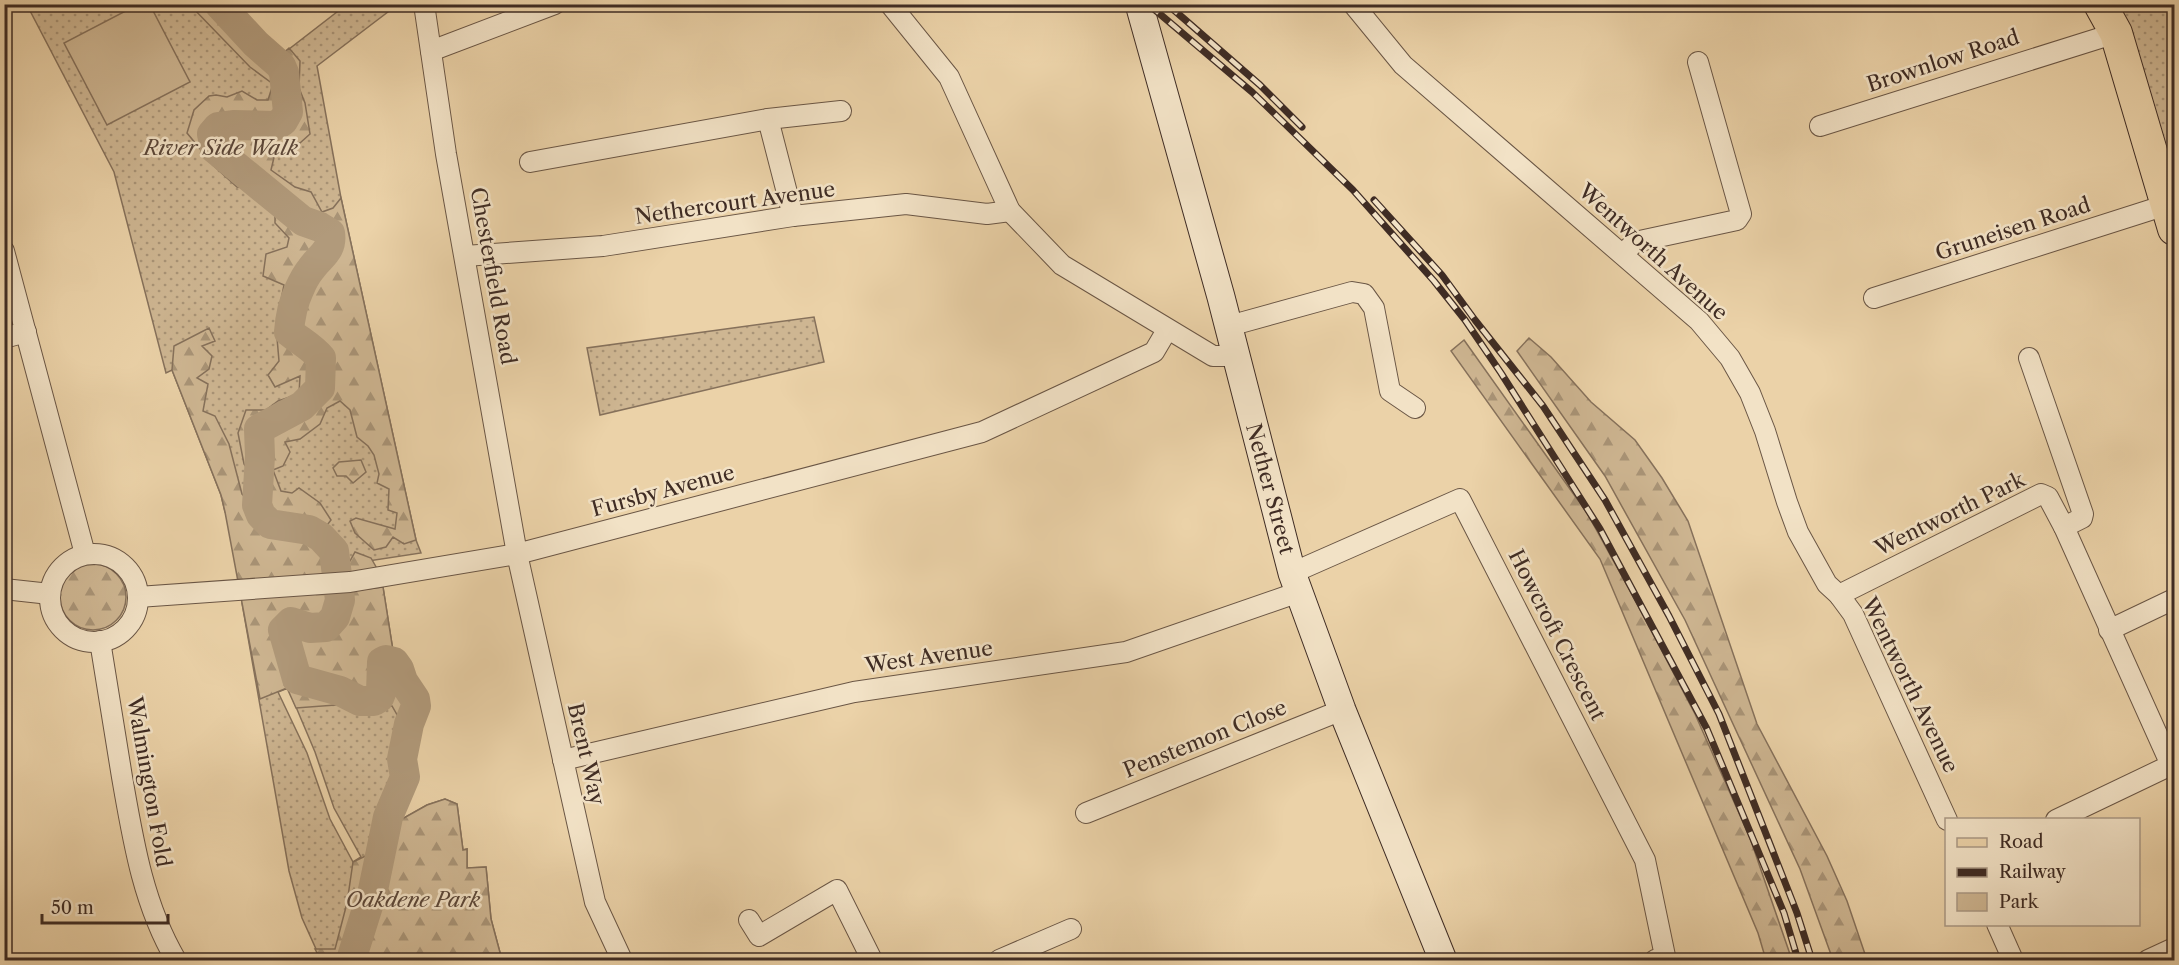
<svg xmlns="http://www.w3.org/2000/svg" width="2179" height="965" viewBox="0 0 2179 965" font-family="'Libre Caslon Text',serif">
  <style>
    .green { fill: url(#green-dots); stroke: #86715b; stroke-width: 1.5; fill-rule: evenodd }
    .forest { fill: url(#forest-firs); stroke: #86715b; stroke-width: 1.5 }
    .pitch { fill: #ceb692; stroke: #86715b; stroke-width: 1.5 }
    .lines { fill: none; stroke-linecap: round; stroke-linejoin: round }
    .river { stroke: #b19a7b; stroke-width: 30 }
    .street-casing { stroke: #6a5645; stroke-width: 22 }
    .secondary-casing { stroke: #3f2c24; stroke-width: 29 }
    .primary-casing { stroke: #3f2c24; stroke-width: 34 }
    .street { stroke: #f2e2c6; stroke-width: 20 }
    .secondary { stroke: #f2e2c6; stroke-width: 27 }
    .primary { stroke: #ebd2a8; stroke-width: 32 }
    .rail-casing { stroke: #3f2c24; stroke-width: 7 }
    .rail { stroke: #f2e2c6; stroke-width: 4.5; stroke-dasharray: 14; stroke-linecap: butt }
    .labels { text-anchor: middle; stroke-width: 5; stroke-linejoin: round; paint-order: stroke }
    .street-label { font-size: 21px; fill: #3f2c24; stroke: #f2e2c6 }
    .park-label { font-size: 21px; font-style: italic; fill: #5c483a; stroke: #f2e2c6 }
  </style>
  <defs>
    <pattern id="green-dots" width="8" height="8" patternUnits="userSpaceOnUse" patternTransform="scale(1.5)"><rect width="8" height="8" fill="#ceb692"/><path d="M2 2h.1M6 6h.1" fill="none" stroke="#a99477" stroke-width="1.8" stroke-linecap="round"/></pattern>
    <pattern id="forest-firs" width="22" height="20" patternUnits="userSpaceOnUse" patternTransform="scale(1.5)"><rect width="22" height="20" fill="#ceb692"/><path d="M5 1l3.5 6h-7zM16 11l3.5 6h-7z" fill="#a99477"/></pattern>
  </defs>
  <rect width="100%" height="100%" fill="#ebd2a8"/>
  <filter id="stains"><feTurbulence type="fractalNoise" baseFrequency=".00333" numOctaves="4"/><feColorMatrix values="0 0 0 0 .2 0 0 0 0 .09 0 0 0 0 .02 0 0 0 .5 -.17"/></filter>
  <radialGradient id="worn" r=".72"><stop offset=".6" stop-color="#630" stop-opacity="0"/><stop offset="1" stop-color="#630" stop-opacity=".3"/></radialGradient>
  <g class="green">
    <path d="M27,5h200l53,51 66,-51h51l-80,61 24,132 75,342 5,13 -92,14 -104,-55 -4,-17 -49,-125 -6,3 -52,-201z"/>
    <path d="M2174,5v175l-52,-169z"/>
    <path d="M814,317l10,45 -224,53 -13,-67z"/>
    <path d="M383,587l11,70 10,6 4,15 3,2 12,19 -10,24 -2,33 -5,2 4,19 -14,32 1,7 7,2 23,-13 18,-6 12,5 6,46 4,-1v19l19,-1 5,52 11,41h-181l-19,-42 -13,-47 -47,-268 19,1 91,-7zM288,688l27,64 19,56 27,49 -8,5 -23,-43 -23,-66 -29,-61z"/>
  </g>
  <g class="forest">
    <path d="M190,5h37l53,51 9,-8 11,13 -1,27 6,15 5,31 -10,9 -10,-2 -14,8 -5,21 24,17 16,5 11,20 11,-4 8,-10 75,342 -12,4 -11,-7 -7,10 -12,3 -19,-17 -5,-12 6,-3 39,11 2,-16 -9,-3 1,-21 -12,-6 2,-9 -5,-19 -6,-9 -11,-9 -7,-27 -10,-9 -13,7 -7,16 -20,15 -15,3 5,10 -7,14 -10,4 8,21 11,2 7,-5 21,15 11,17 -7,9 19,33 7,-1 5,-9 16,6 8,14 -20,18 24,-3 11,70 10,6 4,15 3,2 12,19 -10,24 -2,33 -5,2 4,19 -14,32 1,7 7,2 23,-13 18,-6 12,5 6,46 4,-1v19l19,-1 5,52 11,41h-181l-6,-11h20l12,-46 6,-41 23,-11 7,-34 17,-36 1,-7 -6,-15 5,-10 4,-22 -12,-21 -18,-1 -10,2 -15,-3 -53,4 -9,-20 -27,11 -35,-187 -4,-17 -49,-125 2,-24 35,-18 6,13 -13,5 10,10 -3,13 -12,9 11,6 -5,27 12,5 14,28 13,50 9,9 2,-26 -9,-13 -6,-31 8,-23h20l12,-9 21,-7 1,-18 -25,11 -7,-12 11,-14 -3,-35 8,-41 -21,-9 3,-22 21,-7 2,-9 -14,-15v-20l-19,-14 -19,-2 -22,-20 -28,-34 7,-23 15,-14 7,-1 11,2 15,-6 15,9h11l5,-16 -23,-17z"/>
    <path d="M1529,338l22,19 40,45 44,38 27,38 26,43 69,203 70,132 20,45 20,59h-34l-33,-91 -115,-249 -80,-144 -88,-125z"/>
    <path d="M1464,340l123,173 48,87 60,114 55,124 42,122h-26l-8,-27 -158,-374 -149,-208z"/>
    <path d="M361,460l5,12 -13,11 -7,-7h-9l-4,-8 6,-6z"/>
    <circle cx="93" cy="597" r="33"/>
  </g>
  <path class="pitch" d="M139,4l11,1 40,77 -83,43 -43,-82z"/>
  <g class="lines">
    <path class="river" d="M219,4l37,40 25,22 3,7 4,39 -5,9 -8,5 -42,-1 -15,2 -6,7 3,15 88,72 17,6 10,6c3,18 -10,23 -19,36 -5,6 -9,14 -12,21 -6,13 -9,28 -10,42 11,9 23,15 32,26l-1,30 -18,18 -43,23 1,27 -3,49 4,10 9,9 39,6 12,7 13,14 6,49 -5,17 -9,10 -16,1 -19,-6 -8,8 14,49 43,12 20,10h14l5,-3 2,-5 1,-31 4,-2 8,2 5,7 4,12 12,18 1,7 -7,18 -7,35 3,18 -17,40 -15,73 -22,70"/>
    <defs>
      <g id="street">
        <path d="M424,4l22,150 71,400 78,348 27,58"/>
        <path d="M890,4l59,73 61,134 52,54 151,91h23"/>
        <path d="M1353,4l50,61 296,256 31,37 20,35 15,38 22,71 11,30 29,52 12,11 14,19 94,206"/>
        <path d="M431,51l124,-47"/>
        <path d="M768,119l25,97"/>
        <path d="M1820,126l296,-93"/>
        <path d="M530,162l238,-43 73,-8"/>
        <path d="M4,251l81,303"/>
        <path d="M1623,254l12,-12 102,-22 4,-6 -43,-152"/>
        <path d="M465,256l138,-10 190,-30 113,-12 81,10 23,-3"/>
        <path d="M1874,298l292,-93"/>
        <path d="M1229,326l123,-34 12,2 10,14 16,83 25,17"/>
        <path d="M4,338l22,-6"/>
        <path d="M2029,358l54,156 -1,4 -18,9"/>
        <circle cx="94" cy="598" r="44"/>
        <path d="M1292,573l168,-74 185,361 20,96 -10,4"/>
        <path d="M4,589l46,5"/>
        <path d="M1839,595l202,-101 7,3 16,30 107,238 -115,55"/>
        <path d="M138,597l212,-15 167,-28 465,-122 172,-80 13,-22"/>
        <path d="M2109,630l65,-31"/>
        <path d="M100,641c7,45 15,91 22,136 11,63 21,127 54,183"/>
        <path d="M563,760l291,-68 272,-40 173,-60"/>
        <path d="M1086,813l256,-103"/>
        <path d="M749,920l10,16 78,-46 35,70"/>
        <path d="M1997,924l16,36"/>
        <path d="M999,960l72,-31"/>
        <path d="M2148,960l26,-12"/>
      </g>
      <path id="secondary" d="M1139,4l82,293 71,276 50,137 101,250"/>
      <path id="primary" d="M2100,4l16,29 58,196"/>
    </defs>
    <use href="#street" class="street-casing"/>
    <use href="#secondary" class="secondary-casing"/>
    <use href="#primary" class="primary-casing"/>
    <use href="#street" class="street"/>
    <use href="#secondary" class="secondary"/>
    <use href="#primary" class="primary"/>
    <defs>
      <g id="rail">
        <path d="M1148,4l104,88 101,98 81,91 31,39 36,53 99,156 107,200 77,184 14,47"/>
        <path d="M1167,4l93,81 42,42"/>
        <path d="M1374,200l68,75 33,45 68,86 62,94 64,116 50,98 78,199 15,47"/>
      </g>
    </defs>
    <use href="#rail" class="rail-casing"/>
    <use href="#rail" class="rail"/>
  </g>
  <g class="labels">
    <g class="street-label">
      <text transform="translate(1943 61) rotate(-18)" y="7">Brownlow Road</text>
      <text transform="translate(735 203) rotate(-8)" y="7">Nethercourt Avenue</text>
      <text transform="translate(2013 229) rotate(-18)" y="7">Gruneisen Road</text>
      <text transform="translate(1653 252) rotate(42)" y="7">Wentworth Avenue</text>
      <text transform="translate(493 276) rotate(80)" y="7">Chesterfield Road</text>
      <text transform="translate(1270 489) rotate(75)" y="7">Nether Street</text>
      <text transform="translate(663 491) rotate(-15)" y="7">Fursby Avenue</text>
      <text transform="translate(1950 514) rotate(-26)" y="7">Wentworth Park</text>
      <text transform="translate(1557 635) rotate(63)" y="7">Howcroft Crescent</text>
      <text transform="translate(929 657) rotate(-8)" y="7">West Avenue</text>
      <text transform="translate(1910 685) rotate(64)" y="7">Wentworth Avenue</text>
      <text transform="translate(1205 739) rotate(-22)" y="7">Penstemon Close</text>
      <text transform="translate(586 754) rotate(77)" y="7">Brent Way</text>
      <text transform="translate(149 782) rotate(80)" y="7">Walmington Fold</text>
    </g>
    <g class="park-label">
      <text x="221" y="155">River Side Walk</text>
      <text x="413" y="907">Oakdene Park</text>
    </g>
  </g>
  <rect width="2179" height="965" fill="none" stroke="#ebd2a8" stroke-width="24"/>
  <rect x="6" y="6" width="2167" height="953" fill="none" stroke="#3f2c24" stroke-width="3"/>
  <rect x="12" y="12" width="2155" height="941" fill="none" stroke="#3f2c24" stroke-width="1.5"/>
  <rect x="1945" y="818" width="195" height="108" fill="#f2e2c6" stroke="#aa9985" stroke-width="1.5"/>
  <rect x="1957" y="838" width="30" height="9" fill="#ebd2a8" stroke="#aa9985" stroke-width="1.5"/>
  <text x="1999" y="848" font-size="18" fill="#3f2c24">Road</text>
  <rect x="1957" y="868" width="30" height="9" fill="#3f2c24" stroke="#aa9985" stroke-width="1.5"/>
  <text x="1999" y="878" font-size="18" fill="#3f2c24">Railway</text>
  <rect x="1957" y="893" width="30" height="18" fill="#ceb692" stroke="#aa9985" stroke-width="1.5"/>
  <text x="1999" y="908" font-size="18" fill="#3f2c24">Park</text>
  <path d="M42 914v9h126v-9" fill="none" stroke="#3f2c24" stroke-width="3"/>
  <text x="51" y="914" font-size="18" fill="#3f2c24" stroke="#f2e2c6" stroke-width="4.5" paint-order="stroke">50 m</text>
  <rect width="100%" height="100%" filter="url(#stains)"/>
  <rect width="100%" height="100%" fill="url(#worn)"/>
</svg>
